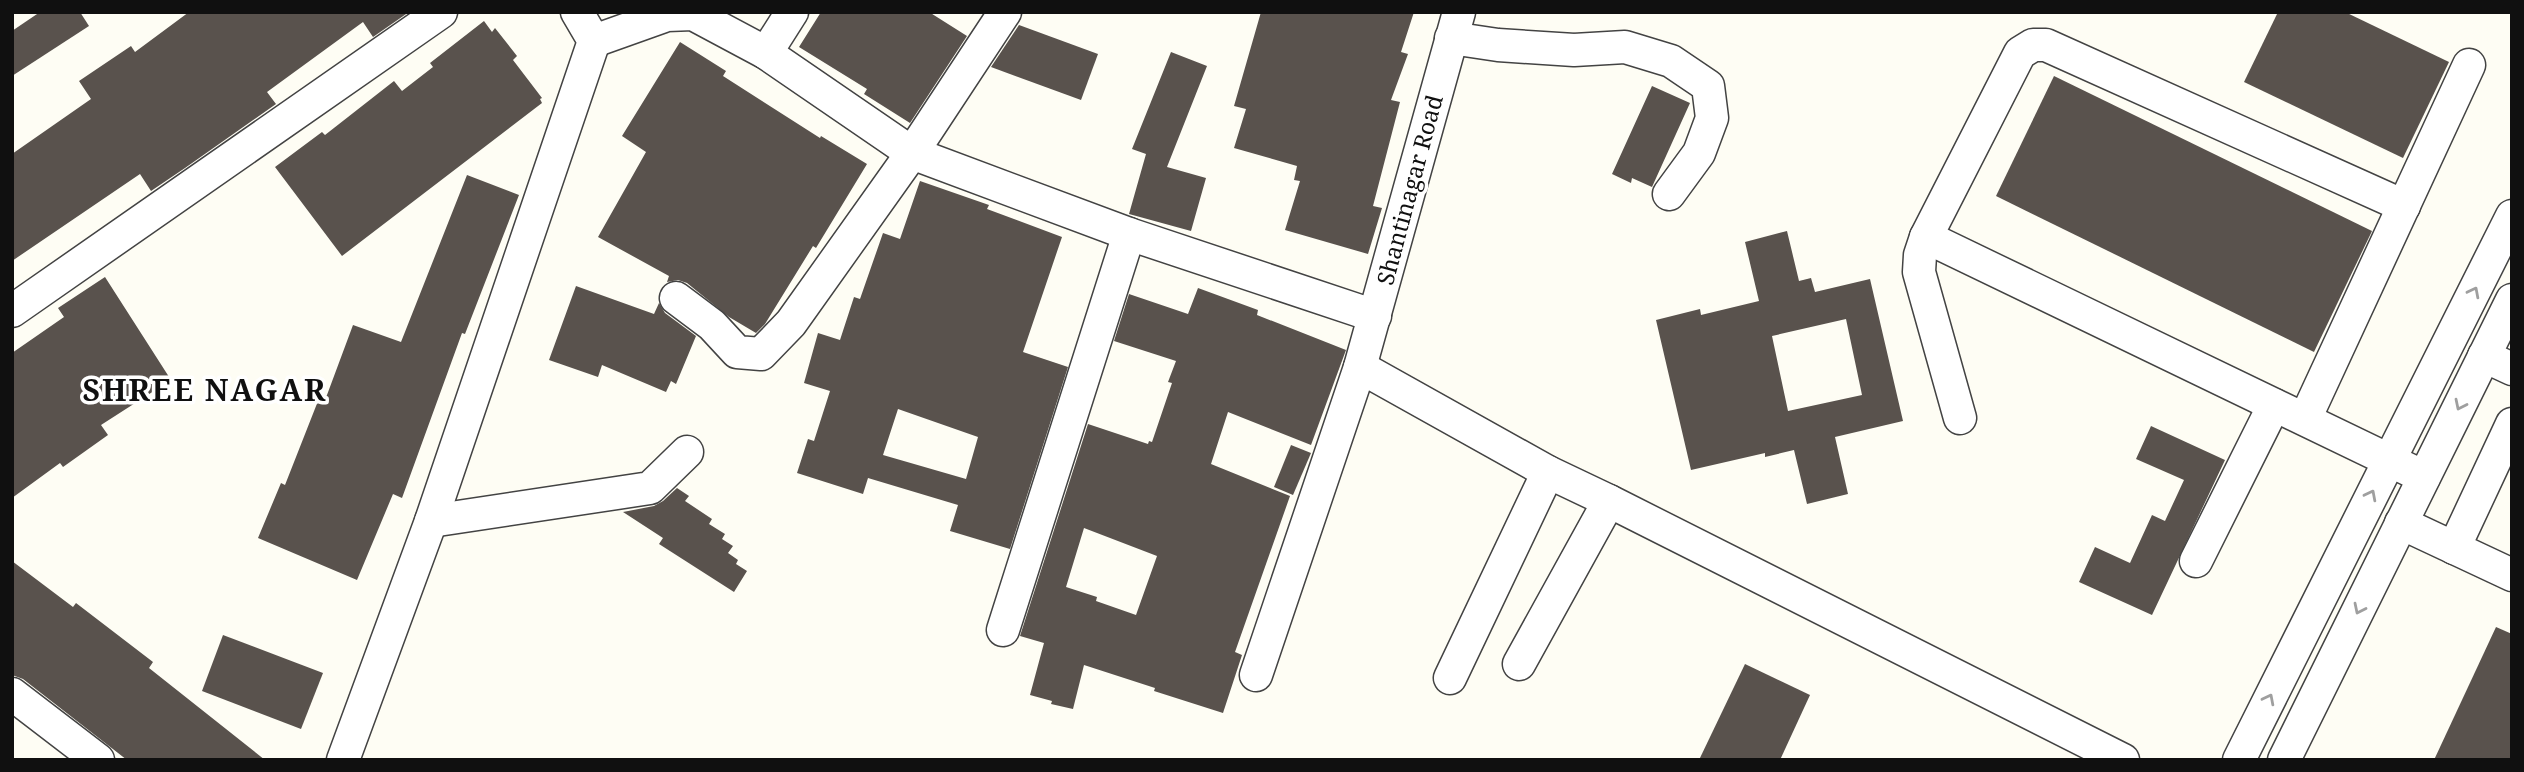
<svg xmlns="http://www.w3.org/2000/svg" width="2524" height="772" viewBox="0 0 2524 772" font-family="'Noto Serif',serif">
  <style>
    .building { fill: #59524d; fill-rule: evenodd }
    .lines { fill: none; stroke-linecap: round; stroke-linejoin: round }
    .minor-casing { stroke: #434343; stroke-width: 35 }
    .minor { stroke: #fff; stroke-width: 32 }
    .oneway { stroke: #9f9f9f }
    .labels { text-anchor: middle; stroke-width: 7; stroke-linejoin: round; paint-order: stroke }
    .street-label { font-size: 23px; fill: #101010; stroke: #fff }
    .district-label { font-size: 30px; font-weight: bold; letter-spacing: 2px; fill: #101010; stroke: #fff }
  </style>
  <rect width="100%" height="100%" fill="#fefdf4"/>
  <g class="building">
    <path d="M40,12h40l9,14 -77,50v-45z"/>
    <path d="M189,12h220l-36,25 -10,-15 -96,70 9,12 -91,64 -34,23 -11,-17 -128,87v-107l79,-55 -12,-18 52,-35 4,6z"/>
    <path d="M821,12h108l38,24 -57,87 -46,-29 3,-5 -68,-42z"/>
    <path d="M1261,12h153l-13,40 7,2 -17,46 9,2 -27,104 9,2 -14,46 -83,-24 15,-49 -6,-1 3,-14 -63,-18 12,-39 -12,-3z"/>
    <path d="M2278,12h67l104,50 -46,96 -159,-76z"/>
    <path d="M484,21l8,11 3,-4 22,28 -4,4 29,38 -2,1 2,4 -200,153 -67,-89 47,-35 3,3 69,-54 8,10 31,-24 -3,-4z"/>
    <path d="M1019,25l79,29 -17,46 -90,-33z"/>
    <path d="M680,42l46,29 -3,5 97,62 1,-2 46,28 -51,84 -3,-2 -48,78 -9,9 -27,-16 -42,-34 -9,-3 -11,2 2,-6 -71,-39 48,-85 -24,-16z"/>
    <path d="M1171,52l36,14 -40,101 39,11 -15,53 -62,-17 17,-60 -14,-5z"/>
    <path d="M2054,76l318,155 -58,121 -318,-156z"/>
    <path d="M1652,86l38,17 -38,84 -20,-9 -1,5 -19,-9z"/>
    <path d="M467,175l52,20 -54,139 -3,-1 -60,165 -9,-4 -36,86 -99,-42 23,-55 4,2 33,-84 6,2 29,-78 48,17z"/>
    <path d="M920,181l69,24 -2,4 75,28 -39,115 45,15 -58,182 -60,-18 8,-26 -90,-27 -5,16 -66,-21 11,-34 6,2 16,-50 -26,-8 14,-50 22,7 14,-43 6,2 23,-66 17,6zM898,409l80,28 -12,42 -83,-24z"/>
    <path d="M1787,231l12,50 12,-3 4,14 55,-13 33,142 -68,16 13,57 -41,10 -13,-54 -29,7v-4l-74,17 -35,-150 44,-11 1,6 58,-14 -14,-59zM1846,319l16,76 -74,16 -16,-75z"/>
    <path d="M105,277l66,103 -70,45 7,10 -45,32 -3,-4 -48,35v-145l52,-36 -6,-9z"/>
    <path d="M576,286l78,28 5,-11 6,10 31,23 -20,48 -5,-3 -5,11 -64,-27 -4,12 -49,-17z"/>
    <path d="M1198,288l60,22 -1,5 89,35 -35,95 -83,-33 -17,52 79,32 -55,156 7,3 -19,58 -69,-22 1,-3 -71,-23 -11,44 -22,-5 1,-3 -22,-6 14,-52 -24,-7 68,-212 60,20 1,-3 3,1 20,-59 -4,-1 8,-21 -62,-20 15,-47 59,20zM1084,528l73,28 -21,59 -40,-14 1,-4 -31,-10z"/>
    <path d="M2151,426l74,34 -73,155 -73,-33 16,-35 35,16 22,-48 13,6 19,-41 -48,-21z"/>
    <path d="M1291,445l20,8 -18,42 -19,-8z"/>
    <path d="M677,488l12,8 -4,5 27,18 -3,5 16,10 -3,5 11,7 -5,7 10,7 -2,4 11,7 -13,21 -75,-48 4,-6 -40,-26 31,-6 9,-5z"/>
    <path d="M12,561l61,46 3,-4 77,59 -4,6 116,92h-138l-104,-81 -11,-4z"/>
    <path d="M2496,627l16,7v126h-78z"/>
    <path d="M223,635l100,38 -22,56 -99,-38z"/>
    <path d="M1745,664l65,31 -30,65h-81z"/>
  </g>
  <g class="lines">
    <defs>
      <g id="minor">
        <path d="M1451,38l47,7 76,5 51,-3 46,14 37,25 4,32 -13,35 -30,41"/>
        <path d="M594,41l73,-26 26,-1 73,39 146,100 217,81 246,82"/>
        <path d="M766,53l26,-41"/>
        <path d="M1926,237l498,240"/>
        <path d="M676,298l36,27 25,27 24,2 30,-31 121,-170 93,-141"/>
        <path d="M12,311l429,-299"/>
        <path d="M2484,356l28,13"/>
        <path d="M1360,367l188,105 61,29 514,259"/>
        <path d="M1960,418l-41,-146 1,-17 6,-18 94,-184 13,-8h13l358,161"/>
        <path d="M2305,419l164,-354"/>
        <path d="M431,521l219,-33 37,-36"/>
        <path d="M2401,523l111,52"/>
        <path d="M2454,548l58,-124"/>
        <path d="M2196,561l78,-156"/>
        <path d="M1003,630l126,-396"/>
        <path d="M1519,664l90,-163"/>
        <path d="M1256,675l104,-308 99,-355"/>
        <path d="M1450,678l98,-206"/>
        <path d="M12,694l86,66"/>
        <path d="M343,760l88,-239 163,-480 -17,-29"/>
        <path d="M2239,760l273,-544"/>
        <path d="M2284,760l228,-460"/>
      </g>
    </defs>
    <use href="#minor" class="minor-casing"/>
    <use href="#minor" class="minor"/>
  </g>
  <defs><path id="oneway-chevron" d="M-2-3.5L2.5 0L-2 3.5" fill="none" stroke-width="1.6" stroke-linecap="round" stroke-linejoin="round" transform="scale(1.75)"/></defs>
  <g class="oneway">
    <use href="#oneway-chevron" transform="translate(2474 292) rotate(-63)"/>
    <use href="#oneway-chevron" transform="translate(2460 405) rotate(116)"/>
    <use href="#oneway-chevron" transform="translate(2371 495) rotate(-63)"/>
    <use href="#oneway-chevron" transform="translate(2359 609) rotate(116)"/>
    <use href="#oneway-chevron" transform="translate(2269 699) rotate(-63)"/>
  </g>
  <g class="labels">
    <g class="street-label">
      <text transform="translate(1410 190) rotate(-75)" y="8">Shantinagar Road</text>
    </g>
    <g class="district-label">
      <text x="205" y="401">SHREE NAGAR</text>
    </g>
  </g>
  <rect width="2524" height="772" fill="none" stroke="#101010" stroke-width="28"/>
</svg>
